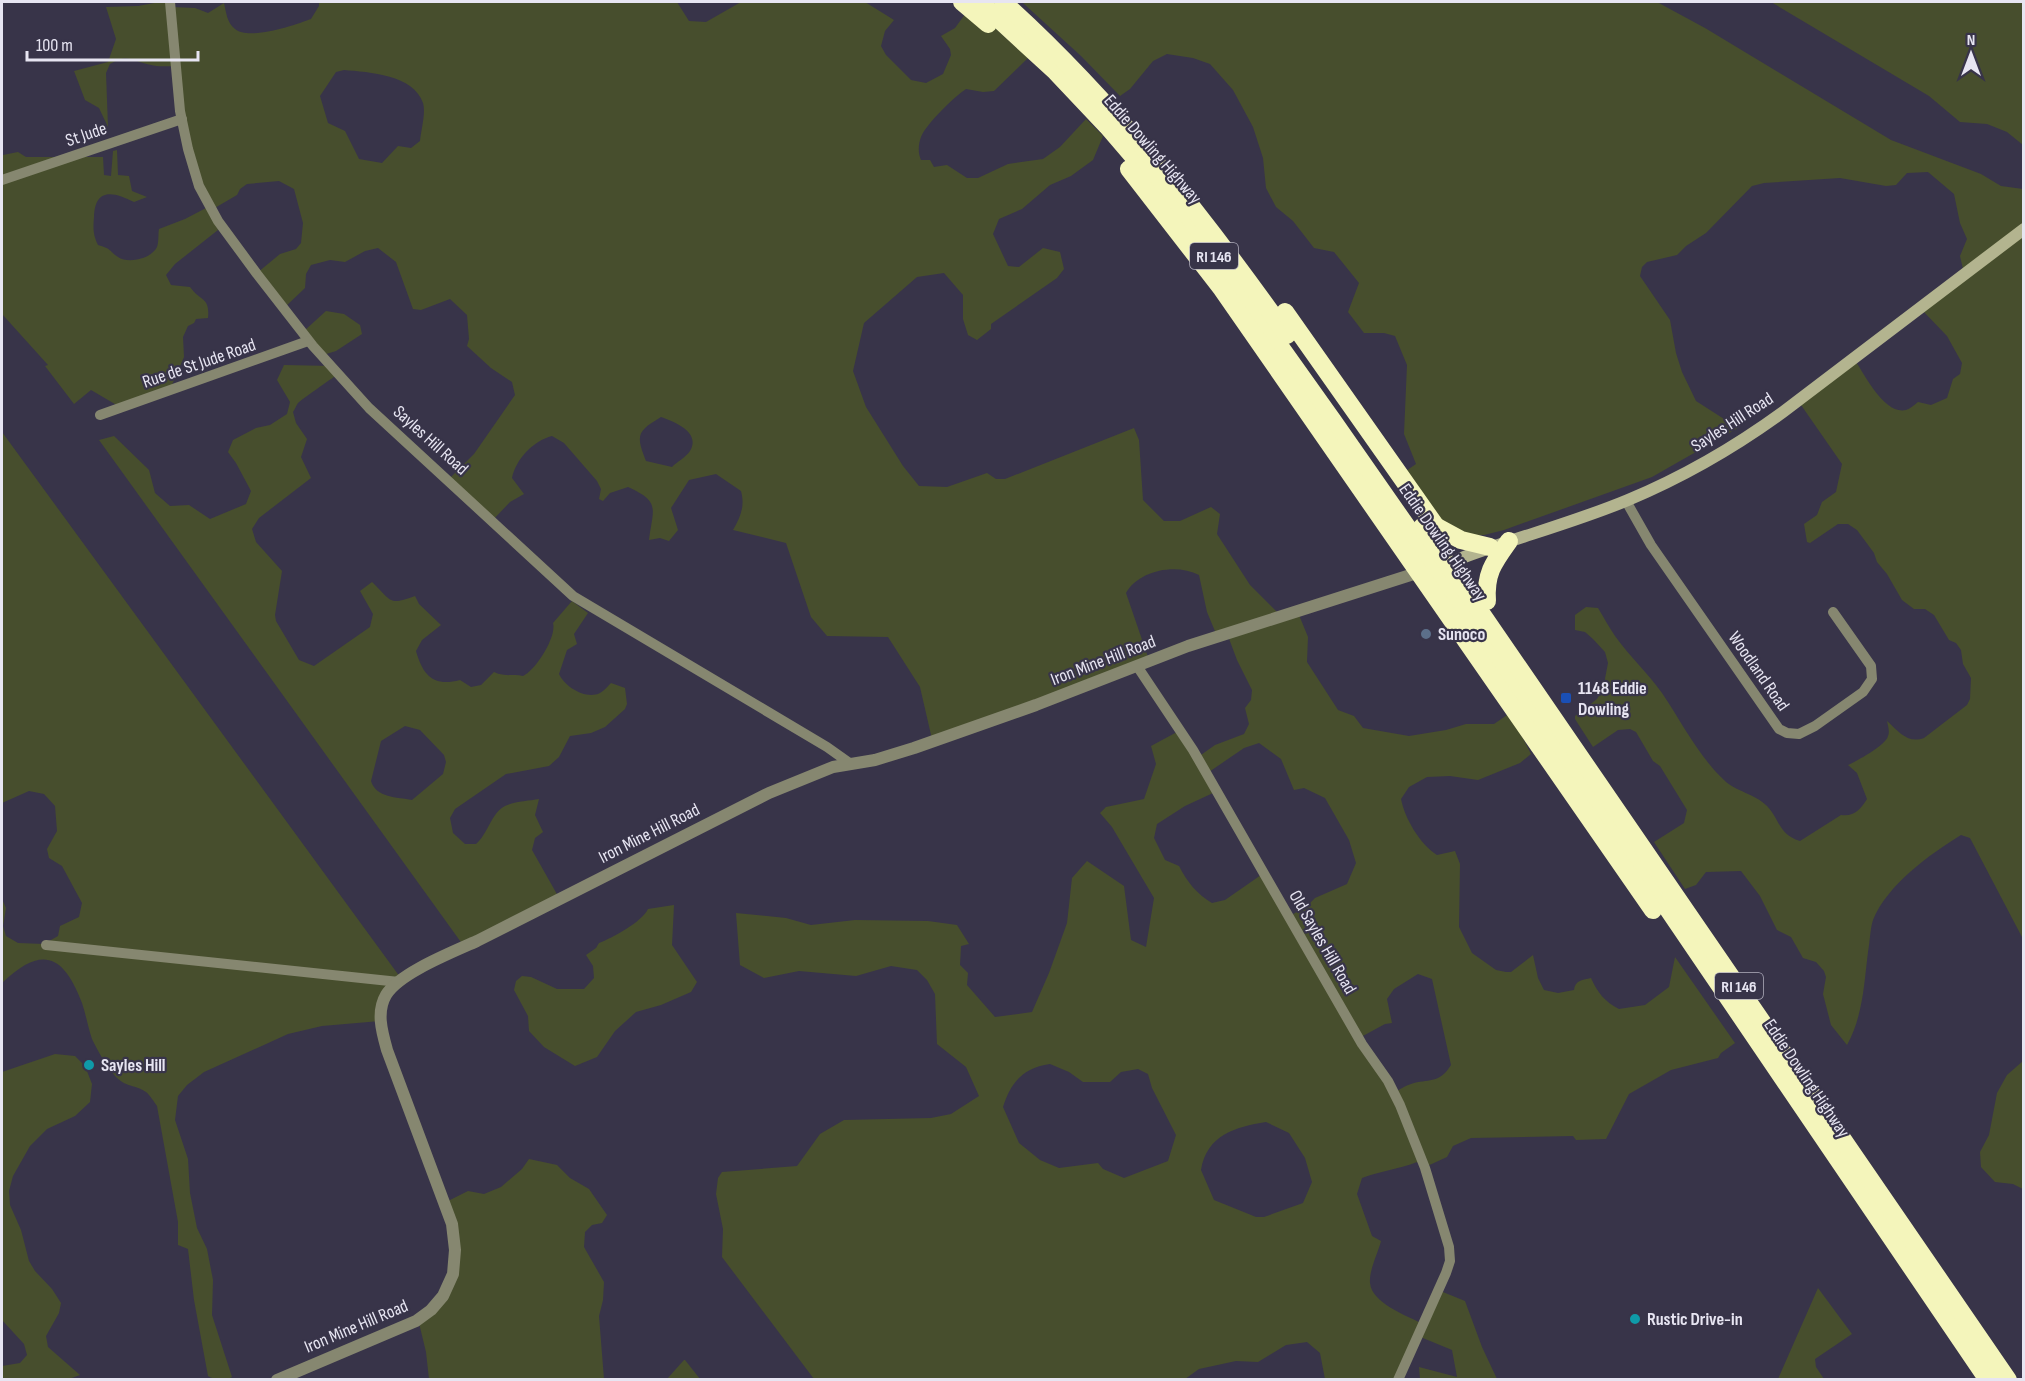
<svg xmlns="http://www.w3.org/2000/svg" width="2025" height="1381" viewBox="0 0 2025 1381" font-family="'Sofia Sans Condensed',sans-serif">
  <style>
    .green { fill: #474e2d; fill-rule: evenodd }
    .lines { fill: none; stroke-linecap: round; stroke-linejoin: round }
    .minor { stroke: #868770; stroke-width: 10 }
    .tertiary { stroke: #868770; stroke-width: 12 }
    .secondary { stroke: #b3b48f; stroke-width: 12 }
    .motorway { stroke: #f4f5bb; stroke-width: 18 }
    .service-dot { fill: #5c6f8a; stroke: #383449; stroke-width: 2 }
    .transit-dot { fill: #1a4fb4; stroke: #383449; stroke-width: 2 }
    .culture-dot { fill: #0f9aa8; stroke: #383449; stroke-width: 2 }
    .labels { text-anchor: middle; stroke-width: 4.5; stroke-linejoin: round; paint-order: stroke }
    .shield { fill: #383449; stroke: #b2b0bf; stroke-width: 1.5 }
    .shield-label { font-size: 16px; font-weight: bold; fill: #e7e5f2 }
    .street-label { font-size: 18px; fill: #e7e5f2; stroke: #383449 }
    .poi-label { font-size: 18px; font-weight: bold; fill: #e7e5f2; stroke: #383449; text-anchor: start }
  </style>
  <rect width="100%" height="100%" fill="#383449"/>
  <g class="green">
    <path d="M160,2h9l3,5 23,1 13,5 16,-10c2,9 3,20 11,26 14,12 60,-4 76,-10l8,-13v-4h358l12,19 17,1 35,-20h124l29,18 -9,11 -4,15 5,9 25,25 15,3 17,-9 8,-19 -1,-6 -9,-13 14,-8 16,-22 57,52 -34,33 -11,1 -17,-3c-12,8 -40,35 -45,48 -3,8 -3,16 0,23h9l4,7 13,-2 20,13h11l30,-14 35,-5 17,-12 26,-28 17,17 -10,24 -22,16 -21,9 -28,24 -23,10 -6,15 15,32 11,1 24,-19 17,4 4,17 -7,9 -66,46v5l-14,11 -9,-5 -5,-16v-24l-19,-22 -27,4 -53,46 -11,48 13,36 37,59 16,20 28,1 40,-14 9,6h9l129,-51 5,12 4,60 21,21h16l31,-14 9,7 -3,20 33,51 28,28 21,2 9,22 -1,25 31,48 16,6 9,12 46,8 37,-6 20,-6h28l16,-11 21,41 -11,9 -42,17 -28,-4 -23,1 -18,10 -8,12c4,20 19,45 36,56l18,-4 5,13 -1,63 13,26 24,17 10,2h5l22,-17 5,23 6,12 14,3 16,-3c1,-10 9,-10 17,-12 6,14 14,24 28,31l26,-4 24,-18 6,-30 60,86 -14,10 -3,5 -47,12 -42,24 -23,45 -30,1 -3,-4 -102,2 -18,8 -6,11 -24,11 -6,-6c-18,7 -36,9 -55,16l-5,16 15,42 9,5c-3,12 -12,29 -11,42 2,20 35,32 51,40l17,-33 27,11 17,46 15,32h-77l-1,-12 38,10 -5,-27 -34,-14 -21,43h-72l-5,-26 -13,-11 -21,3 -28,17 -22,-1 -37,8 -14,10h-371l-92,-122 1,-28 -7,-35 2,-16 4,-6 75,-6 23,-32 24,-14 87,-2 20,-4 28,-18 -13,-29 -29,-23 -2,-50 -8,-14 -10,-10 -26,-4 -35,10 -57,-5 -35,7 -24,-13 -4,-52 50,5 25,7 44,-5 73,1 29,4 12,19 -8,2 -1,19 8,8 -1,12 28,32 37,-5 17,-39 18,-50 5,-45 15,-17 37,25 7,54 15,7 8,-49 -42,-71 -12,-14 6,-6 38,-8 12,-35 -5,-18 26,-14 21,25 17,-12 29,-11 5,-10 -4,-16 6,-8 1,-10 -15,-30 -9,-24h-11l-10,-24 -8,-37c-23,-12 -60,-5 -73,18l23,67 -217,79 -12,-52 -32,-50 -61,-1 -16,-19 -25,-74 -53,-13c8,-14 12,-24 8,-39l-25,-17 -27,6 -18,28 7,22 -9,11 -9,-3 -11,2c4,-32 12,-38 -21,-53l-18,6 -7,8 -4,-2 2,-10 -4,-8 -33,-38 -12,-7c-19,5 -36,23 -40,42l12,16 -14,8 -19,20 -42,-43 25,-25 41,-59 -3,-13 -21,-14 -24,-22 2,-7 -2,-24 -17,-16 -29,11 -8,-1 -17,-47 -18,-14 -13,3 -20,11 -15,-2 -19,5 -5,9 -1,14 -21,20 -27,-35 23,-19 16,-5 5,-6 2,-20 -9,-34 -15,-8 -32,3 -7,5 -3,6 -24,14 5,21 -43,34 -9,11 5,10 19,2c11,15 20,10 18,31l-12,1 -2,4 -6,3 -5,11 1,20 -13,30 -51,20 -29,-17 -17,14 -29,-38 3,-1 -46,-51v-157l1,-2 15,-3 8,5h77l1,18 7,1 2,-25 4,-1 1,25 11,1 3,15 15,6 -13,5c-20,-10 -39,-15 -40,15 -1,11 -1,18 4,28 14,4 10,5 20,12 10,7 33,2 39,-10 2,-5 1,-13 2,-18l26,-10 21,-11 -7,-23 -24,-119c-8,0 -17,1 -24,-1 -19,-4 -23,-12 -41,-1l-4,9 2,54 -9,-19 -14,-8 -11,-29 34,-9 8,-23 -10,-32 32,-1zM344,70c25,2 70,5 79,33 3,10 -2,27 -3,38l-9,7 -13,-2 -16,17 -23,-4 -14,-28 -17,-8 -8,-27 16,-24zM661,417c14,5 40,15 29,34 -4,6 -13,11 -18,16l-26,-6c-11,-27 -8,-30 15,-44zM1259,743l22,16 13,31 10,-2 21,10 24,42 7,23 -9,21 -32,14 -7,7 -18,11 -29,-41 -36,25 -13,3c-15,-9 -25,-21 -33,-37l-14,-6 -11,-22 3,-14 28,-18 28,-13 -7,-19 38,-26zM1418,974l14,5 19,86c-11,18 -20,14 -37,18 -8,2 -15,7 -22,11l-31,-57 24,-13 7,-1 -5,-24 7,-10zM1050,1064l19,8 14,10h27l11,-10 17,-3 10,5 4,14 24,47 -8,26 -44,17 -21,-9 -5,-6 -39,5 -19,-8 -21,-17 -16,-36c8,-25 20,-39 47,-43zM1266,1122l23,11 16,25 7,24 -9,21 -39,14h-8l-42,-17 -13,-30c6,-35 34,-43 65,-48z"/>
    <path d="M1024,2h633l48,26 186,112 90,34 20,12 22,3v750l-53,-101 -9,-3c-31,19 -74,50 -88,85 -3,9 -3,22 -5,32 -4,32 -5,64 -21,93l-16,-20 -8,-31 3,-17 -2,-6 -8,-9 -13,-4 -12,-21 -14,-7 -17,-34 -19,-25 -35,1 -10,13 -11,4 -31,-47 30,-19 3,-13 -27,-44 -7,-5 -17,-29 -6,-3 -12,1 -25,17 -18,-28v-3l22,-17 6,-10 5,-26 -3,-11 -12,-13 -8,-7 -10,-2v-15l11,-8 12,1c6,10 11,19 17,28 14,20 33,37 47,57 19,28 37,64 62,87 12,12 30,13 43,26 13,14 12,29 33,35l41,-26c13,2 20,-6 26,-16l-10,-26 -9,-8c9,-4 38,-20 40,-29 2,-4 0,-10 -1,-15 12,11 21,23 37,17l43,-33 3,-6 1,-21 -8,-14 -2,-14 -5,-7 -7,-3 -15,-25 -9,-6h-11l-12,-9 -15,-26 -10,-12 -3,-9 -17,-23 -9,-6h-10l-28,19 -3,-1 -3,-18 13,-9 5,-13 14,-10 6,-28 -41,-59 55,-43c10,15 29,53 50,48 4,-1 8,-5 12,-8l13,3 16,-7 6,-19 7,-5 2,-11 -15,-27 -25,-26 41,-41 -3,-13 7,-17 -7,-16 -6,-29 -26,-22 -21,1 -11,12 -10,1 -46,-8 -76,5 -12,3 -46,47 -20,13 -9,9 -30,7 -5,5 -2,9 30,44 6,33 6,19 14,29 42,27 -86,49 -148,53 -20,5h-17l-28,-14 -36,-48 13,-9 -12,-30 3,-69 -12,-29 -11,-3h-20l-16,-21 11,-29 -25,-31 -20,-4 -21,-27 -17,-14 -10,-19 -3,-30 -10,-31 -20,-37 -23,-26 -17,-6 -26,-4 -14,7 -23,28 -10,7 -39,-40 -58,-53z"/>
    <path d="M1771,2h252v143l-16,-13 -20,-8 -27,-2 -31,-26z"/>
    <path d="M326,311l18,3 16,11 2,9 -26,17 -13,4 -19,-24z"/>
    <path d="M284,365l48,1 4,10c-3,1 -36,25 -38,27 -2,3 -3,6 -5,9l3,11 11,16 -6,18 10,21 -52,40 -7,11 4,13 26,29 -7,44 1,6 23,39 15,6 56,-39 3,-13 -13,-23 12,-9c20,19 16,24 43,14l4,8 22,21 -19,15 -6,11c7,25 18,36 44,29l11,7 10,-2 13,-13c10,5 18,2 29,4 12,-5 34,-39 30,-53l19,-22 16,12 -14,21 3,10 -10,6 -8,24c6,13 27,26 41,19 4,-2 8,-7 11,-10l14,5 2,16 -2,5 -20,18 -14,6 -21,3 -11,21 -10,9 -43,8 -51,35 -5,9 3,15 12,11h11c12,-10 15,-31 29,-38 10,-5 24,-5 34,-7l-4,16 8,17 -8,6 -3,12 26,46 -95,49 -364,-505 15,-4 35,34 6,23 15,13 19,-1 21,14 36,-15 5,-13 -15,-28 -8,-11 5,-12 23,-12 14,-3 17,-11 3,-12 -13,-22zM405,726l15,4 24,25 2,7 -3,12 -31,26c-15,-3 -36,-2 -41,-19l10,-40z"/>
    <path d="M2,432l398,545 -13,16 -7,28 -58,5 -34,8 -84,38 -17,13 -9,11 -3,24 13,39 2,34 7,35 10,21 6,31 -1,35 20,62c-7,4 -18,3 -24,-1l-14,-76 -6,-51 -10,-4v-23l-21,-116c-3,-4 -7,-11 -11,-14 -13,-9 -22,-3 -35,-21 -7,-9 -14,-22 -19,-32 -4,-12 -6,-24 -10,-36 -19,-50 -41,-57 -80,-20v-84l4,9 -3,18 3,10 12,7 26,1 14,-8 2,-10 19,-9 3,-14 -20,-37 -13,-8 -2,-9 10,-18 -2,-25 -11,-12 -15,-3 -27,12z"/>
    <path d="M674,905l-2,40 25,37 -6,10 -30,13 -25,7 -21,19 -18,26 -22,9 -31,-19 -15,-16 -1,-15 -14,-26 2,-9 6,-5 9,1 26,12h27l10,-11 -1,-12 -7,-11 10,-7 3,-5c13,-5 43,-21 49,-34z"/>
    <path d="M55,1054l20,2 10,10 7,18 -2,18 -15,14 -28,13 -17,17 -17,30 -4,15 1,14 11,25 8,31 6,10 17,18 9,14 -2,10 -13,23 2,11 32,28 -11,4h-67v-13l18,-3 7,-8 -3,-11 -22,-24v-248z"/>
    <path d="M2023,1061v128l-10,-5 -18,-2 -14,-15 -1,-15 9,-17 8,-42 10,-18z"/>
    <path d="M529,1159l28,6 13,13 19,11 18,26 -5,8 -10,2 -7,7 -1,15 20,35 -1,18 -4,16 5,63h-175l-3,-27 -8,-33 14,-11 21,-35 -5,-72 20,-10 16,3 17,-7 21,-18z"/>
    <path d="M1818,1288l34,46 -37,25 1,8 8,12h-46z"/>
    <path d="M685,1360l15,19h-33l17,-19z"/>
  </g>
  <g class="lines">
    <g class="minor">
      <path d="M170,2l10,109 8,38 11,37 19,35 39,53 56,72 56,62 204,188 254,151 24,17"/>
      <path d="M2,180l180,-61"/>
      <path d="M100,415l208,-74"/>
      <path d="M1626,501l25,44 128,184 8,4 12,1 16,-8 48,-34 9,-13 -1,-13 -38,-54"/>
      <path d="M1137,666l56,84 169,294 26,37 12,24 25,63 24,79 1,14 -4,12 -48,107"/>
      <path d="M46,945l353,37"/>
    </g>
    <path class="tertiary" d="M277,1380l139,-59 15,-11 12,-14 10,-22 2,-24 -3,-26 -65,-174c-5,-18 -11,-38 -1,-55 13,-22 67,-43 91,-54l292,-148 64,-26 42,-7 39,-12 122,-43 152,-59 235,-75"/>
    <path class="secondary" d="M1459,559c55,-21 114,-36 169,-59 55,-23 107,-53 155,-88l241,-183"/>
    <g class="motorway">
      <path d="M962,2l26,22"/>
      <path d="M980,2l76,70 51,54 72,84 48,62 106,149 125,179 530,780"/>
      <path d="M1003,2c109,98 199,213 284,333"/>
      <path d="M1129,169l93,120 431,621"/>
      <path d="M1285,312l157,223"/>
      <path d="M1422,527l586,853"/>
      <path d="M1437,527l24,13 29,7"/>
      <path d="M1487,601c-2,-28 7,-39 22,-60"/>
    </g>
  </g>
  <circle class="service-dot" cx="1426" cy="634" r="6"/>
  <rect class="transit-dot" x="1560" y="692" width="12" height="12" rx="3"/>
  <g class="culture-dot">
    <circle cx="89" cy="1065" r="6"/>
    <circle cx="1635" cy="1319" r="6"/>
  </g>
  <g class="labels">
    <g class="shield">
      <rect x="1190" y="243" width="48" height="26" rx="4.5"/>
      <rect x="1715" y="973" width="48" height="26" rx="4.5"/>
    </g>
    <g class="shield-label">
      <text x="1214" y="262">RI 146</text>
      <text x="1739" y="992">RI 146</text>
    </g>
    <g class="street-label">
      <text transform="translate(86 134) rotate(-19)" y="6">St Jude</text>
      <text transform="translate(1153 149) rotate(49)" y="6">Eddie Dowling Highway</text>
      <text transform="translate(199 363) rotate(-19)" y="6">Rue de St Jude Road</text>
      <text transform="translate(1732 422) rotate(-33)" y="6">Sayles Hill Road</text>
      <text transform="translate(431 440) rotate(42)" y="6">Sayles Hill Road</text>
      <text transform="translate(1443 542) rotate(55)" y="6">Eddie Dowling Highway</text>
      <text transform="translate(1103 660) rotate(-21)" y="6">Iron Mine Hill Road</text>
      <text transform="translate(1759 671) rotate(55)" y="6">Woodland Road</text>
      <text transform="translate(649 833) rotate(-27)" y="6">Iron Mine Hill Road</text>
      <text transform="translate(1323 942) rotate(60)" y="6">Old Sayles Hill Road</text>
      <text transform="translate(1807 1078) rotate(56)" y="6">Eddie Dowling Highway</text>
      <text transform="translate(356 1326) rotate(-23)" y="6">Iron Mine Hill Road</text>
    </g>
    <g class="poi-label">
      <text x="1438" y="640">Sunoco</text>
      <text x="1578" y="694">1148 Eddie<tspan x="1578" dy="21">Dowling</tspan></text>
      <text x="101" y="1071">Sayles Hill</text>
      <text x="1647" y="1325">Rustic Drive-in</text>
    </g>
  </g>
  <rect width="2025" height="1381" fill="none" stroke="#e7e5f2" stroke-width="6"/>
  <g transform="translate(1971 54)" stroke="#383449" stroke-width="4.5" paint-order="stroke">
  <path d="M0-4.5L10 22L0 15L-10 22Z" fill="#e7e5f2"/>
  <text y="-9" font-size="16" font-weight="bold" text-anchor="middle" fill="#e7e5f2">N</text>
  </g>
  <path d="M27 51v9h171v-9" fill="none" stroke="#e7e5f2" stroke-width="3"/>
  <text x="36" y="51" font-size="18" fill="#e7e5f2" stroke="#383449" stroke-width="4.5" paint-order="stroke">100 m</text>
</svg>
